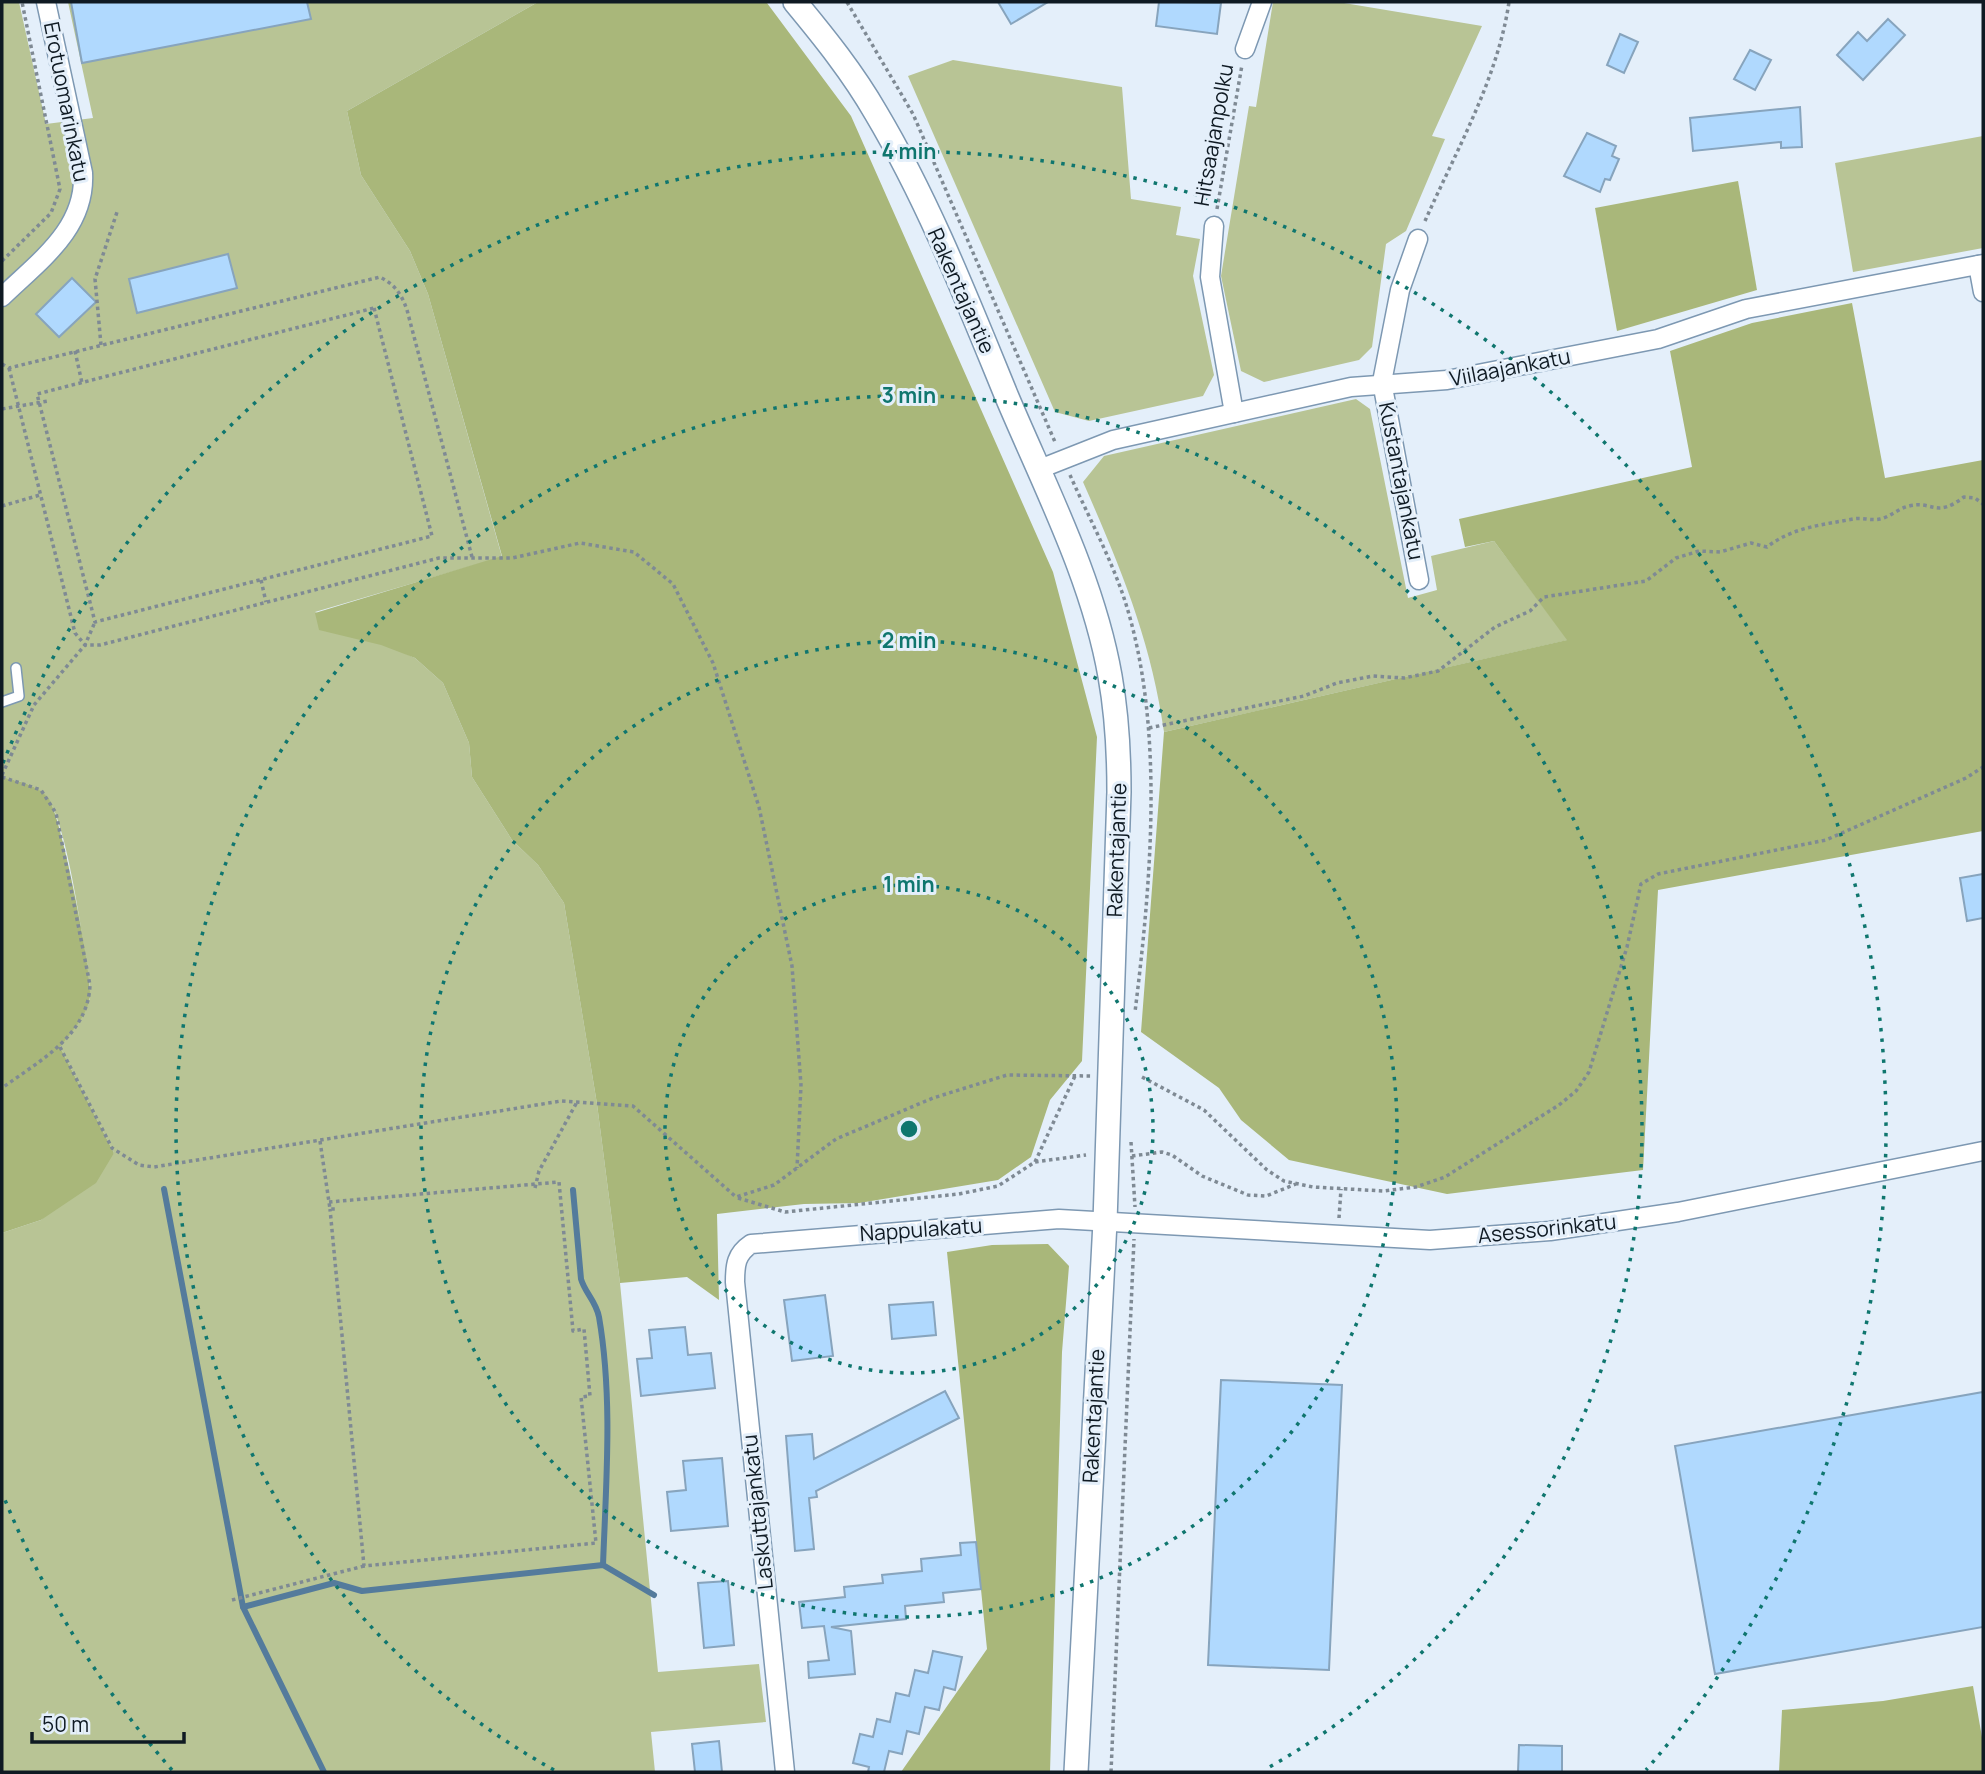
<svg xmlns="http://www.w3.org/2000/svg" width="1985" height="1774" viewBox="0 0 1985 1774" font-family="Manrope,sans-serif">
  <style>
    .green { fill: #b8c495 }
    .forest { fill: #a9b77a }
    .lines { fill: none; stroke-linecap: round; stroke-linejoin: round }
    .stream { stroke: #547b9c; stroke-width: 6 }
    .building { fill: #b0d9fe; stroke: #87a4bd; stroke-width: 2 }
    .service-casing { stroke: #7d98b2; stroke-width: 12 }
    .minor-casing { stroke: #7d98b2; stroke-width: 21 }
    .tertiary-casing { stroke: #7d98b2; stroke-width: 26 }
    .path { stroke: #7f8a94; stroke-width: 3.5; stroke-dasharray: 3.5 3.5; stroke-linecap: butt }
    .service { stroke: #fff; stroke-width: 9 }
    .minor { stroke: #fff; stroke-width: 18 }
    .tertiary { stroke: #fff; stroke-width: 23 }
    .ring { fill: none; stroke: #0f766e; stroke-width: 3.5; stroke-dasharray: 3.5 7 }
    .labels { text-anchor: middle; stroke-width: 6; stroke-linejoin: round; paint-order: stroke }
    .street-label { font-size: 21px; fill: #0f1a23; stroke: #e4effa }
    .centre { fill: #0f766e; stroke: #e4effa; stroke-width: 3.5 }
    .ring-label { font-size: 21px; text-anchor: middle; font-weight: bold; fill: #0f766e; stroke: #e4effa; stroke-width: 6; stroke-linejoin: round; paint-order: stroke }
  </style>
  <rect width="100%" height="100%" fill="#e4effa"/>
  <g class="green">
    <path d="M2,2h17l27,122 47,-6 -25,-116h470l-191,109 14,64 49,76 18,43 74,263 -187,55 100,46 28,25 26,60 3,34 40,63 26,25 26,38 33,201 23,179 38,389 101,-8 7,58 -115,10 4,40h-653v-539l39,-13 73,-67 -54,-106 30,-48v-14c-6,-37 -23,-166 -44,-189 -11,-12 -29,-15 -44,-19z"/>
    <path d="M1273,2h65l144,24 -50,110 13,3 -39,92 -20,13 -14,103 -13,13 -95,22 -23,-11 -20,-95 28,-170 7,1z"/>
    <path d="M953,60l169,27 9,112 50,8 -5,28 24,4 -7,37 21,99 -11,21 -114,25 -34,-9 -147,-336z"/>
    <path d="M1983,136v112l-130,24 -18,-109z"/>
    <path d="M1356,399l14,10 38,189 29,-8 -6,-34 63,-15 74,99 -404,92c-13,-92 -44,-166 -81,-250l21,-26z"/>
  </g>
  <g class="forest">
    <path d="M538,2l229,1 84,113 202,456 44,165 -15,324 -32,39 -19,57 -33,23 -139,23 -55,1 -87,10 2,86 -32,-23 -67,6 -23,-179 -33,-201 -26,-38 -26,-25 -40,-63 -3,-34 -26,-60 -28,-25 -34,-13 -62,-15 -4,-17 187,-57 -74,-262 -18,-43 -49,-76 -14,-64z"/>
    <path d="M1738,181l19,109 -140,41 -22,-123z"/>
    <path d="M1852,303l33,175 98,-18v371l-325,59 -15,280 -196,24 -158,-34 -48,-40 -22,-32 -78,-56 23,-300 403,-92 -73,-99 -29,6 -6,-28 233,-52 -22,-116 82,-28z"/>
    <path d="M2,777c16,4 37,8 47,22 12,18 44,176 41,198 -3,19 -19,35 -30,50l54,106 -18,30 -55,37 -39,13z"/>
    <path d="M1048,1244l21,22 -7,86 -12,420h-149l86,-123 -40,-397 45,-7z"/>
    <path d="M1973,1686l10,57v29h-204l3,-62 101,-9z"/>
  </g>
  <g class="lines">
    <g class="stream">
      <path d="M164,1189l79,418 81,165"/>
      <path d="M573,1190l8,89c4,14 15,22 18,38 14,81 7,166 4,248"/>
      <path d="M243,1607l91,-24 28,8 241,-26 51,30"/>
    </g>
  </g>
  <g class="building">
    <path d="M71,2h236l4,17 -229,44z"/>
    <path d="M998,2h50l-37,22z"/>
    <path d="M1159,2l62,1 -4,31 -61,-8z"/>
    <path d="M1888,19l17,16 -42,45 -26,-25 21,-23 9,9z"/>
    <path d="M1620,34l18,8 -14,31 -17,-8z"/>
    <path d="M1750,50l21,10 -16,30 -21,-11z"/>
    <path d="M1800,107l2,40 -21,1v-6l-88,9 -3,-33z"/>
    <path d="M1587,133l29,13 -4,10 7,3 -9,21 -5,-1 -5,13 -36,-16z"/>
    <path d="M228,254l9,34 -100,25 -8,-34z"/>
    <path d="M72,278l24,24 -37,35 -23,-23z"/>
    <path d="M1983,874v44l-16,3 -7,-43z"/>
    <path d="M825,1295l8,61 -41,5 -8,-61z"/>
    <path d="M933,1302l3,33 -44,4 -3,-34z"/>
    <path d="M685,1327l3,28 23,-2 4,35 -74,8 -4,-37 15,-1 -3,-28z"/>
    <path d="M1221,1380l121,5 -13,285 -121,-5z"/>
    <path d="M945,1391l14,27 -143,73 1,6 -8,1 5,51 -19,2 -9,-115 26,-2 2,25z"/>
    <path d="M1983,1392v235l-268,47 -40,-228z"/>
    <path d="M722,1458l6,68 -57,5 -4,-39 19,-2 -3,-29z"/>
    <path d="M976,1542l5,47 -38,4 1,9 -39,4 1,13 -75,8 20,4 4,43 -46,4 -1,-16 21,-2 -5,-34 -22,2 -3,-26 46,-5 -1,-10 39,-4 -1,-8 40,-4 -1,-12 40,-4 -1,-12z"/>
    <path d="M728,1581l6,64 -30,3 -6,-65z"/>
    <path d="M933,1651l29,6 -7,33 -11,-3 -5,23 -14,-3 -6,27 -12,-3 -5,23 -13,-3 -5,21h-16l1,-5 -16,-4 7,-29 13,3 4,-18 13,3 6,-29 13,3 6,-26 13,3z"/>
    <path d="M719,1741l3,31h-27l-3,-28z"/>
    <path d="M1519,1745l43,1v26h-44z"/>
  </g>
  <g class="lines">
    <defs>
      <path id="service" d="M2,702l17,-6 -3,-28"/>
      <g id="minor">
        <path d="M1245,49l17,-47"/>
        <path d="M1214,226l-4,51 24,136"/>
        <path d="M1418,239l-18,51 -18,92 37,198"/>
        <path d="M1978,265l5,27"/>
        <path d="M2,297c37,-36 84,-68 81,-124l-37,-171"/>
        <path d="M1037,470l76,-30 238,-53 96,-7 211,-41 88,-30 237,-45"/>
        <path d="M785,1772l-50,-490c0,-17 1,-28 16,-38l308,-25 371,21 120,-9 128,-19 305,-61"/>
      </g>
      <path id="tertiary" d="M795,2c29,35 58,71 81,111 53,89 92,189 131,284 38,90 86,182 103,279 7,39 9,77 9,116l-14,430 -29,550"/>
    </defs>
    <use href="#service" class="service-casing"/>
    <use href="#minor" class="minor-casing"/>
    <use href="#tertiary" class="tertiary-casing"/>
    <g class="path">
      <path d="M847,2l66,112 142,328"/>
      <path d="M1217,209l25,-144"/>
      <path d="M1425,221c31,-70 73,-143 84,-219"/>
      <path d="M2,261l49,-48 9,-24 -38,-187"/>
      <path d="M374,308l58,228 -337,86 -58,-228z"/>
      <path d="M101,345l-6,-66 23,-70"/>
      <path d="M75,351l7,32"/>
      <path d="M2,364l7,4 371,-91c15,8 21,16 27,33l65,247"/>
      <path d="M9,368l66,265 10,12h15l339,-87h73l68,-15 54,9 39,32 40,79 46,144 33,159 9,119 -4,83"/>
      <path d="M2,409l46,-8"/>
      <path d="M1070,475c18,41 41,83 55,126 40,126 26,281 10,411"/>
      <path d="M2,506l38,-11"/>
      <path d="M261,580l5,22"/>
      <path d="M1149,728l155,-32 33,-13 36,-7 31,2 34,-7 57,-44 35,-16 14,-14 102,-16 30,-23 23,-7 21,1 31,-9 16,4c26,-20 55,-22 86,-28 8,-2 18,2 27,0 10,-2 19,-11 29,-13 24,-6 26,13 55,-9l11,1 8,6"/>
      <path d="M2,775l32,-70 51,-60 10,-23"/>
      <path d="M2,777l39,13 15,23 34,172c-2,51 -51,76 -88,103"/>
      <path d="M60,1047l52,101 27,17 15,2 407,-66 72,5 103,91 38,-12 62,-46 97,-41 74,-23 84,1"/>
      <path d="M1142,1077l62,33 63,60 17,11 29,6 70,4 33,-4 29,-10 114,-72 17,-14 13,-19 38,-125 14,-63 17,-10 168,-34 140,-62 17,-11"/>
      <path d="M320,1141l10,68h5"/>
      <path d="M1131,1142l4,65"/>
      <path d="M1132,1156l30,-4 10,3 30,21 46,19 18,1 30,-12"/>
      <path d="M1035,1162l40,-86"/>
      <path d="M535,1188l4,-17 38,-69"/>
      <path d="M738,1198l47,14 174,-18 39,-8 37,-24 51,-7"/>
      <path d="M329,1202l230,-20 14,149 11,-2 6,67 -9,1 15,146 -232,23 -34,-357"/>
      <path d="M1339,1218l2,-29"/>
      <path d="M232,1600l132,-34"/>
      <path d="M1111,1772l23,-533"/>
    </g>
    <use href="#service" class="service"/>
    <use href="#minor" class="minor"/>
    <use href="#tertiary" class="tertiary"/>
  </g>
  <g class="ring">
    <circle cx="909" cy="1129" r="244"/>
    <circle cx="909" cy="1129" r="488"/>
    <path d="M554 1770A733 733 0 1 1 1264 1770"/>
    <path d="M172 1770A977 977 0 0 1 3 1495M3 763A977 977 0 1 1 1646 1770"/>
  </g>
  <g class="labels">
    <g class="street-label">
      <text transform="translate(66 102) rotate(79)" y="7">Erotuomarinkatu</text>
      <text transform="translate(1214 135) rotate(-80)" y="7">Hitsaajanpolku</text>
      <text transform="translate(961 291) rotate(66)" y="7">Rakentajantie</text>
      <text transform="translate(1510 368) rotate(-11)" y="7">Viilaajankatu</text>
      <text transform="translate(1401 481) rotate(79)" y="7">Kustantajankatu</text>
      <text transform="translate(1117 850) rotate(-88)" y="7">Rakentajantie</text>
      <text transform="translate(1547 1229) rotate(-6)" y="7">Asessorinkatu</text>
      <text transform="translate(921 1230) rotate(-4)" y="7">Nappulakatu</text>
      <text transform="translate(1094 1416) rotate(-87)" y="7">Rakentajantie</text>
      <text transform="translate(758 1512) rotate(-96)" y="7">Laskuttajankatu</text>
    </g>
  </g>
  <circle cx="909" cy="1129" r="10" class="centre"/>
  <g class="ring-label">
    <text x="909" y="159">4 min</text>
    <text x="909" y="403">3 min</text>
    <text x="909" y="648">2 min</text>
    <text x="909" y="892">1 min</text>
  </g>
  <rect width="1985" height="1774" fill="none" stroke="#0f1a23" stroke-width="7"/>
  <path d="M32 1732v10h152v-10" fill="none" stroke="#0f1a23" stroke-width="3.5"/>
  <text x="42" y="1732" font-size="21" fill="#0f1a23" stroke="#e4effa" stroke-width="5" paint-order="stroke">50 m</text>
</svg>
